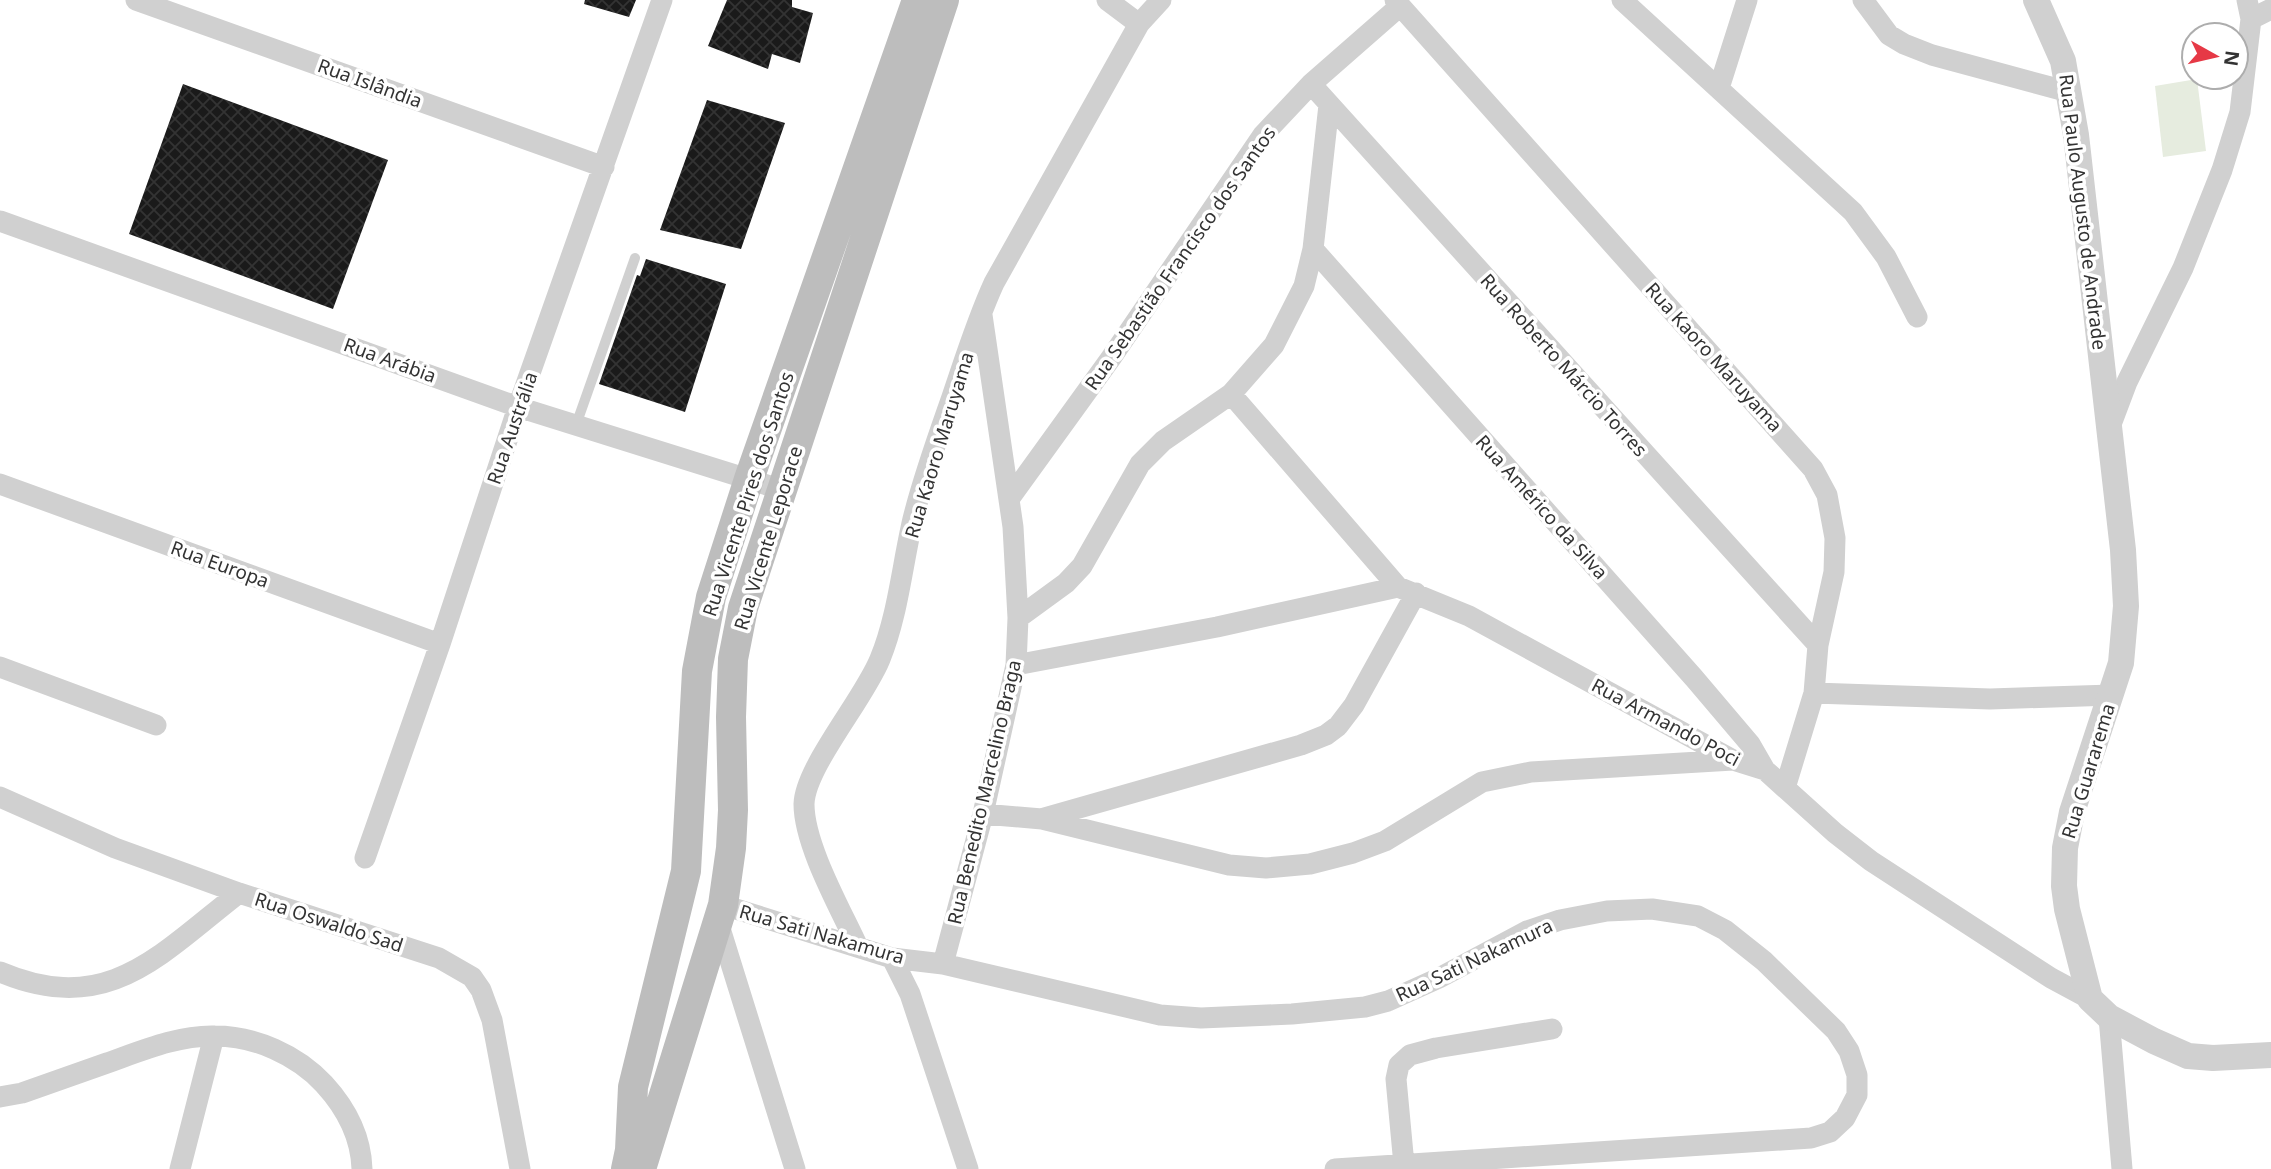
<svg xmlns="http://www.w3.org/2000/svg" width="2271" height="1169" font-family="'Noto Sans',sans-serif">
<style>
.pitch{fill:#e6ecdf}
.building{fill:url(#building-cross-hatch)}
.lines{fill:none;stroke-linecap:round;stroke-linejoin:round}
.service{stroke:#d0d0d0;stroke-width:10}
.minor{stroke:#d0d0d0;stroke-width:21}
.tertiary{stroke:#d0d0d0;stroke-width:26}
.secondary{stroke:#bdbdbd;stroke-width:30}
.labels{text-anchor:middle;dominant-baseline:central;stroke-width:7;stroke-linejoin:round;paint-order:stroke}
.street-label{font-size:19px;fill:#333;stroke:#fff}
</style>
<defs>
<pattern id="building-cross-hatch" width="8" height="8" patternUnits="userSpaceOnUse" patternTransform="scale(1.75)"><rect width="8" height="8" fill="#1a1a1a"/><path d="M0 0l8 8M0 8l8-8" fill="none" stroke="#333"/></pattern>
</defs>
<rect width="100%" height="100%" fill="#fff"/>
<path class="pitch" d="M2197,79L2206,151L2163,157L2155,86Z"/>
<path class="building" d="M585,0H636L629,17L584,4Z
M727,0H792V7L813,13L800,63L772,54L768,69L708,46Z
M183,84L388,160L333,309L129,234Z
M707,100L785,123L741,249L660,230Z
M646,259L726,284L685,412L599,384L637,275L640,276Z"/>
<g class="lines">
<path class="service" d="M576,425L635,258"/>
<path class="minor" d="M136,0L604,167
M1107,0L1139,24
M1395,0L1813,469L1827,495L1835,538L1834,572L1818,645L1814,693L1785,788
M1622,0L1853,212L1886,257L1917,317
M1863,0L1889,35L1904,44L1932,55L2069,92
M2251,19L2271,9
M1311,84L1818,645
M1719,88L1747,0
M0,221L518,407L783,490
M1313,249L1694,678L1750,744L1765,770
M982,315L1013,527L1018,618
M1231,394L1398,587
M2110,427L2127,382L2183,268L2222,170L2240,112L2251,19L2247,0
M0,484L440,644
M1009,499L1111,358L1263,135L1311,84L1400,6
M1016,665L1217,627L1398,587L1469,616L1733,760L1765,770L1835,833L1871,861L2051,978L2090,999
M0,667L156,725
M1814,693L1990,699L2112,695
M0,797L115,848L239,893L439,958L472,977L481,990L492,1020L520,1169
M983,814L1042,819L1229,865L1266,868L1310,864L1353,853L1385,841L1482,782L1531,772L1733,760
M1044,818L1301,745L1326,735L1338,726L1354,705L1416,593
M365,858L440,644L518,407L662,0
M723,905L892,958L943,964L1160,1015L1201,1018L1292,1014L1365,1007L1388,1001L1439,978L1527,931L1560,920L1607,911L1652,909L1698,916L1725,930L1764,961L1836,1031L1849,1051L1857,1075V1095L1845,1118L1830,1132L1811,1138L1335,1169
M718,922L795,1169
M858,947C840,908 804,845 804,804C805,767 864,699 880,659C898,615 902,566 913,519C923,478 938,437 952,397C965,359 977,320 994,283L1139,24L1161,0
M892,958L910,994L968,1169
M943,964L983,814L1016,665L1018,618L1066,583L1082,566L1140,464L1163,441L1231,394L1274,345L1304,286L1313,249L1329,105
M0,972C108,1018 160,954 239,893
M2109,1017L2122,1169
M0,1097L22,1093C50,1083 79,1073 107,1063C141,1051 178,1035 215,1036C255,1036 297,1055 324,1084C346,1108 361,1136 362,1169
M1404,1165L1396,1079L1399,1065L1410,1055L1436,1048L1552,1029
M180,1169L214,1036"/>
<path class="tertiary" d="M2036,0L2063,61L2076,135L2123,550L2126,606L2121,663L2072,812L2065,848L2064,886L2067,909L2090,999L2109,1017L2154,1041L2188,1056L2213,1058L2271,1055"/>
<path class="secondary" d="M626,1169L630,1150L633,1087L686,871L697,671L711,597L749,479L917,0
M641,1169L723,905L731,848L733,810L731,717L733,659L743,608L944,0"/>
</g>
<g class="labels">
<g class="street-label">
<text transform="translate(370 83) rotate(20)">Rua Islândia</text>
<text transform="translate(2083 212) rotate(83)">Rua Paulo Augusto de Andrade</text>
<text transform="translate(1180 258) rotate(-55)">Rua Sebastião Francisco dos Santos</text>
<text transform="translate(1714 357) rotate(48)">Rua Kaoro Maruyama</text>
<text transform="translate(390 360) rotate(20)">Rua Arábia</text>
<text transform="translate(1564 365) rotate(48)">Rua Roberto Márcio Torres</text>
<text transform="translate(512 428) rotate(-71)">Rua Austrália</text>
<text transform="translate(939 445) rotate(-73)">Rua Kaoro Maruyama</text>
<text transform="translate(748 494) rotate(-72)">Rua Vicente Pires dos Santos</text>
<text transform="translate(1542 507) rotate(48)">Rua Américo da Silva</text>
<text transform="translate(768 538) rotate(-73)">Rua Vicente Leporace</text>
<text transform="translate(220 564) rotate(20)">Rua Europa</text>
<text transform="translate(1666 722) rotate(28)">Rua Armando Poci</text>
<text transform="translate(2088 771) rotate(-73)">Rua Guararema</text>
<text transform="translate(984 792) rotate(-77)">Rua Benedito Marcelino Braga</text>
<text transform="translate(329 922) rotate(18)">Rua Oswaldo Sad</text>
<text transform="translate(822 934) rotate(16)">Rua Sati Nakamura</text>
<text transform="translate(1474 960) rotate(-25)">Rua Sati Nakamura</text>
</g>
</g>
<g transform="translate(2215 56) rotate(98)"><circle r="33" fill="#ffffff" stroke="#adadad" stroke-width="2"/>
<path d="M0-5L12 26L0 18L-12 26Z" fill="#e63946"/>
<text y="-10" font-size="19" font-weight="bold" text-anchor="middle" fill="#333333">N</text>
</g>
</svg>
